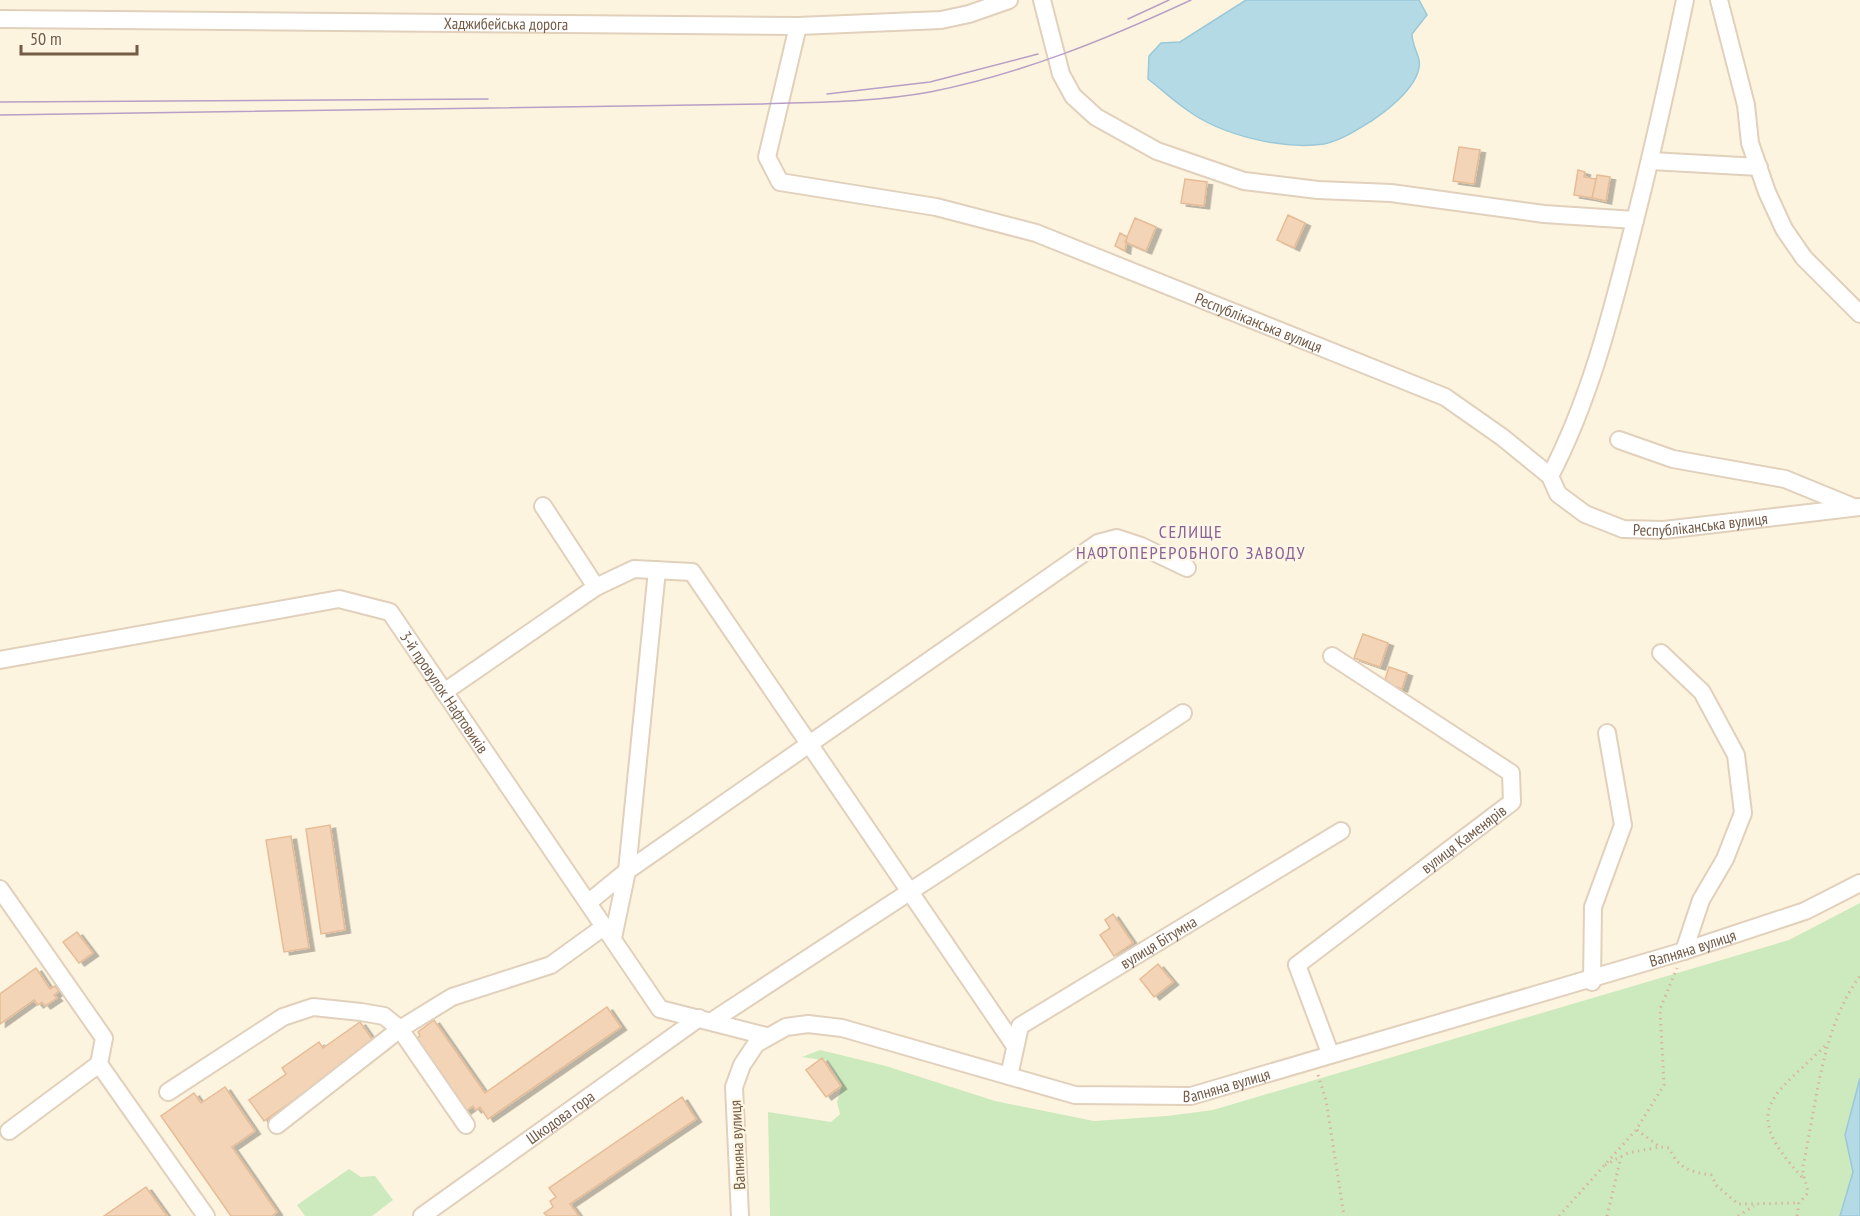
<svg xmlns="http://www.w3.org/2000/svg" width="1860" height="1216" font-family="'PT Sans Narrow',sans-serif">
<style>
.green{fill:#cceabe}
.water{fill:#b4dae6;stroke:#9ac8d8;stroke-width:1.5}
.building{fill:#f3d4b6;stroke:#e6bc96;stroke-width:1.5;filter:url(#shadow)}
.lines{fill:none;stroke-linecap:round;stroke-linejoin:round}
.minor-casing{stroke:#e1d0bb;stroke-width:20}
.path{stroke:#d7b79a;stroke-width:3;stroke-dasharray:1.5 4.5;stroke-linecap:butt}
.minor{stroke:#fff;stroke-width:16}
.tram{stroke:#b79fc5;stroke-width:1.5}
.labels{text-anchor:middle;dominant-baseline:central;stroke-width:4.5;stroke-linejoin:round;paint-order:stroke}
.street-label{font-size:16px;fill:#735b46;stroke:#fff7e6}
.neighbourhood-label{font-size:18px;letter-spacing:1.5px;fill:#8a6297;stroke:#fff7e6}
</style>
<defs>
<filter id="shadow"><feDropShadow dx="5.5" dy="3" stdDeviation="0" flood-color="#0004"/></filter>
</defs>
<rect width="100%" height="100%" fill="#fdf4df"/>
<path class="green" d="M1860,903V1216H770L768,1112L831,1122L840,1114L837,1102L842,1085L828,1061L802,1057L820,1050L886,1066L995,1101L1094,1121L1167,1116L1213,1110L1789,940Z
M349,1169L361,1177L375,1176L393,1200L372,1216H305L297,1205Z"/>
<path class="water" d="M1246,0H1419L1427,15L1412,34C1412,44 1417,51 1419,60C1423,83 1389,109 1373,120C1357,130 1342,140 1324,144C1282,150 1221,135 1187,110C1174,101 1161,89 1148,79L1149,56L1161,43L1180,42Z
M1860,1078V1216H1840L1853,1172L1845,1135Z"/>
<path class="building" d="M1459,147L1480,150L1474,184L1453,181Z
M1578,170L1585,172L1584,177L1596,179L1592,198L1574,195Z
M1597,175L1610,177L1606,201L1592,198Z
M1185,179L1207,182L1204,206L1181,203Z
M1288,215L1305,223L1294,248L1277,240Z
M1135,218L1156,227L1146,251L1125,242Z
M1120,233L1127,237L1125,251L1115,246Z
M1363,634L1388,643L1380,667L1354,658Z
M1389,667L1407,673L1402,689L1384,683Z
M330,825L345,930L321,934L306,829Z
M291,836L309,948L284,952L266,840Z
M1113,914L1133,943L1114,956L1100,935L1110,928L1105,920Z
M77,932L93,953L79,963L63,942Z
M1158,964L1173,982L1154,997L1140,979Z
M36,968L50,989L55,986L59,991L54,995L57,998L45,1006L42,1002L38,1005L34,1000L0,1024V994Z
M607,1007L621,1027L488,1119L480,1107L476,1110L473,1106L464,1112L413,1041L420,1036L418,1032L434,1020L485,1093Z
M360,1022L375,1043L264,1121L249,1100L286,1074L282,1068L319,1042L323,1048Z
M822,1058L841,1086L826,1097L806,1070Z
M225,1087L255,1131L232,1147L277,1212L272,1216H231L161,1116L194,1093L201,1103Z
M682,1097L696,1119L570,1204L579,1216H547L544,1213L553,1207L550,1201L556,1197L549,1188Z
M146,1187L167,1216H104Z"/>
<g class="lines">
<defs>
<g id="minor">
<path d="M1042,0L1061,74L1073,96L1096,117L1157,151L1244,181L1318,190L1391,193L1544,214L1635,220"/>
<path d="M1719,0L1746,105L1750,143L1767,192L1784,229L1804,258L1860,314"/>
<path id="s1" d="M0,19L798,26L941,20L969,14L1009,0"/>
<path id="s2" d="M798,26L767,157L780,182L936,207L1036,233L1445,397L1502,437L1550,476L1558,494L1585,514L1623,529L1664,530L1860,507"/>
<path d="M1651,161L1759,167"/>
<path d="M1619,440L1673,459L1785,479L1851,506"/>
<path d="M1550,476C1588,403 1609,323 1629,244C1650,163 1668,82 1685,0"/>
<path d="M543,506L596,587"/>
<path d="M1661,653L1702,692L1736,755L1743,813L1725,859L1701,900L1684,951"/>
<path id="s3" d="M0,660L339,599L390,612L660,1009L766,1036"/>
<path d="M444,692L596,587L634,569L692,572L1015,1046"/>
<path d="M0,889L104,1038L99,1064L9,1131"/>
<path d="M589,902L627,871L1098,543L1117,538L1141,546L1187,568"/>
<path d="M613,938L627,871L657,570"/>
<path d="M1592,982L1593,907L1623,825L1607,733"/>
<path d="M712,1021L1183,713"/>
<path id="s4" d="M1330,1053L1297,965L1512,802L1511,773L1332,656"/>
<path d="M99,1064L206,1216"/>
<path id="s5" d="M1009,1076L1020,1026L1341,831"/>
<path d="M168,1092L283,1017L313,1007L361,1012L384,1016L400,1029L466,1125"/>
<path d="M277,1125L400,1029L452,997L551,965L605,926"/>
<path id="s6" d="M422,1216L699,1018"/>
<path id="s7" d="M740,1216L734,1087L742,1065L756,1044L786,1027L808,1024L842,1028L1075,1095L1191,1096L1684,951L1805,911L1860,883"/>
</g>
</defs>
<use href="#minor" class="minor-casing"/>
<path class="path" d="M1318,1075L1326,1100L1344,1216
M1637,1130L1660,1147L1669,1148C1678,1168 1690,1172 1711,1175L1717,1186L1738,1204L1799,1203
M1605,1165L1628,1153L1660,1147
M1802,1177C1738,1108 1774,1097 1828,1043
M1559,1216L1636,1130L1664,1085L1660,1009L1677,968
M1607,1216L1621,1157
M1738,1216L1754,1206
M1797,1216L1799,1203L1808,1193C1807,1183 1802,1177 1803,1166C1816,1106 1822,1026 1860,976"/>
<use href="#minor" class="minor"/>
<path class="tram" d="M1128,19L1169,0
M827,94L930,82L1038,54
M0,102L488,99
M0,115L762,104C818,102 875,102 930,92C1021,74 1107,39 1191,0"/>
</g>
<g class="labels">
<g class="street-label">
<text stroke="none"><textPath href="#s1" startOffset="506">Хаджибейська дорога</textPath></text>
<text stroke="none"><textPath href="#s2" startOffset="664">Республіканська вулиця</textPath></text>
<text stroke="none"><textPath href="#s2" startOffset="1168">Республіканська вулиця</textPath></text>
<text stroke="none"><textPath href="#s3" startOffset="494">3-й провулок Нафтовиків</textPath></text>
<text stroke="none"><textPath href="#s4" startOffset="303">вулиця Каменярів</textPath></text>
<text stroke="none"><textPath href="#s5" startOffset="213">вулиця Бітумна</textPath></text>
<text stroke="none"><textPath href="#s7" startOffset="1150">Вапняна вулиця</textPath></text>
<text stroke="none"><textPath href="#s7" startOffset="664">Вапняна вулиця</textPath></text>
<text stroke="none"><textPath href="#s6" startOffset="170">Шкодова гора</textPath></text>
<text transform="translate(737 1145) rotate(-93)">Вапняна вулиця</text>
</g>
<g class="neighbourhood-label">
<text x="1191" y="531">СЕЛИЩЕ<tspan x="1191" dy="21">НАФТОПЕРЕРОБНОГО ЗАВОДУ</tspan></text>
</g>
</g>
<path d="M21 45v9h116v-9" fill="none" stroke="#735b46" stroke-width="3"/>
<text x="30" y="45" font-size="18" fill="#735b46" stroke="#fff7e6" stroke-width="4.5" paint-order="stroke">50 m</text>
</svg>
